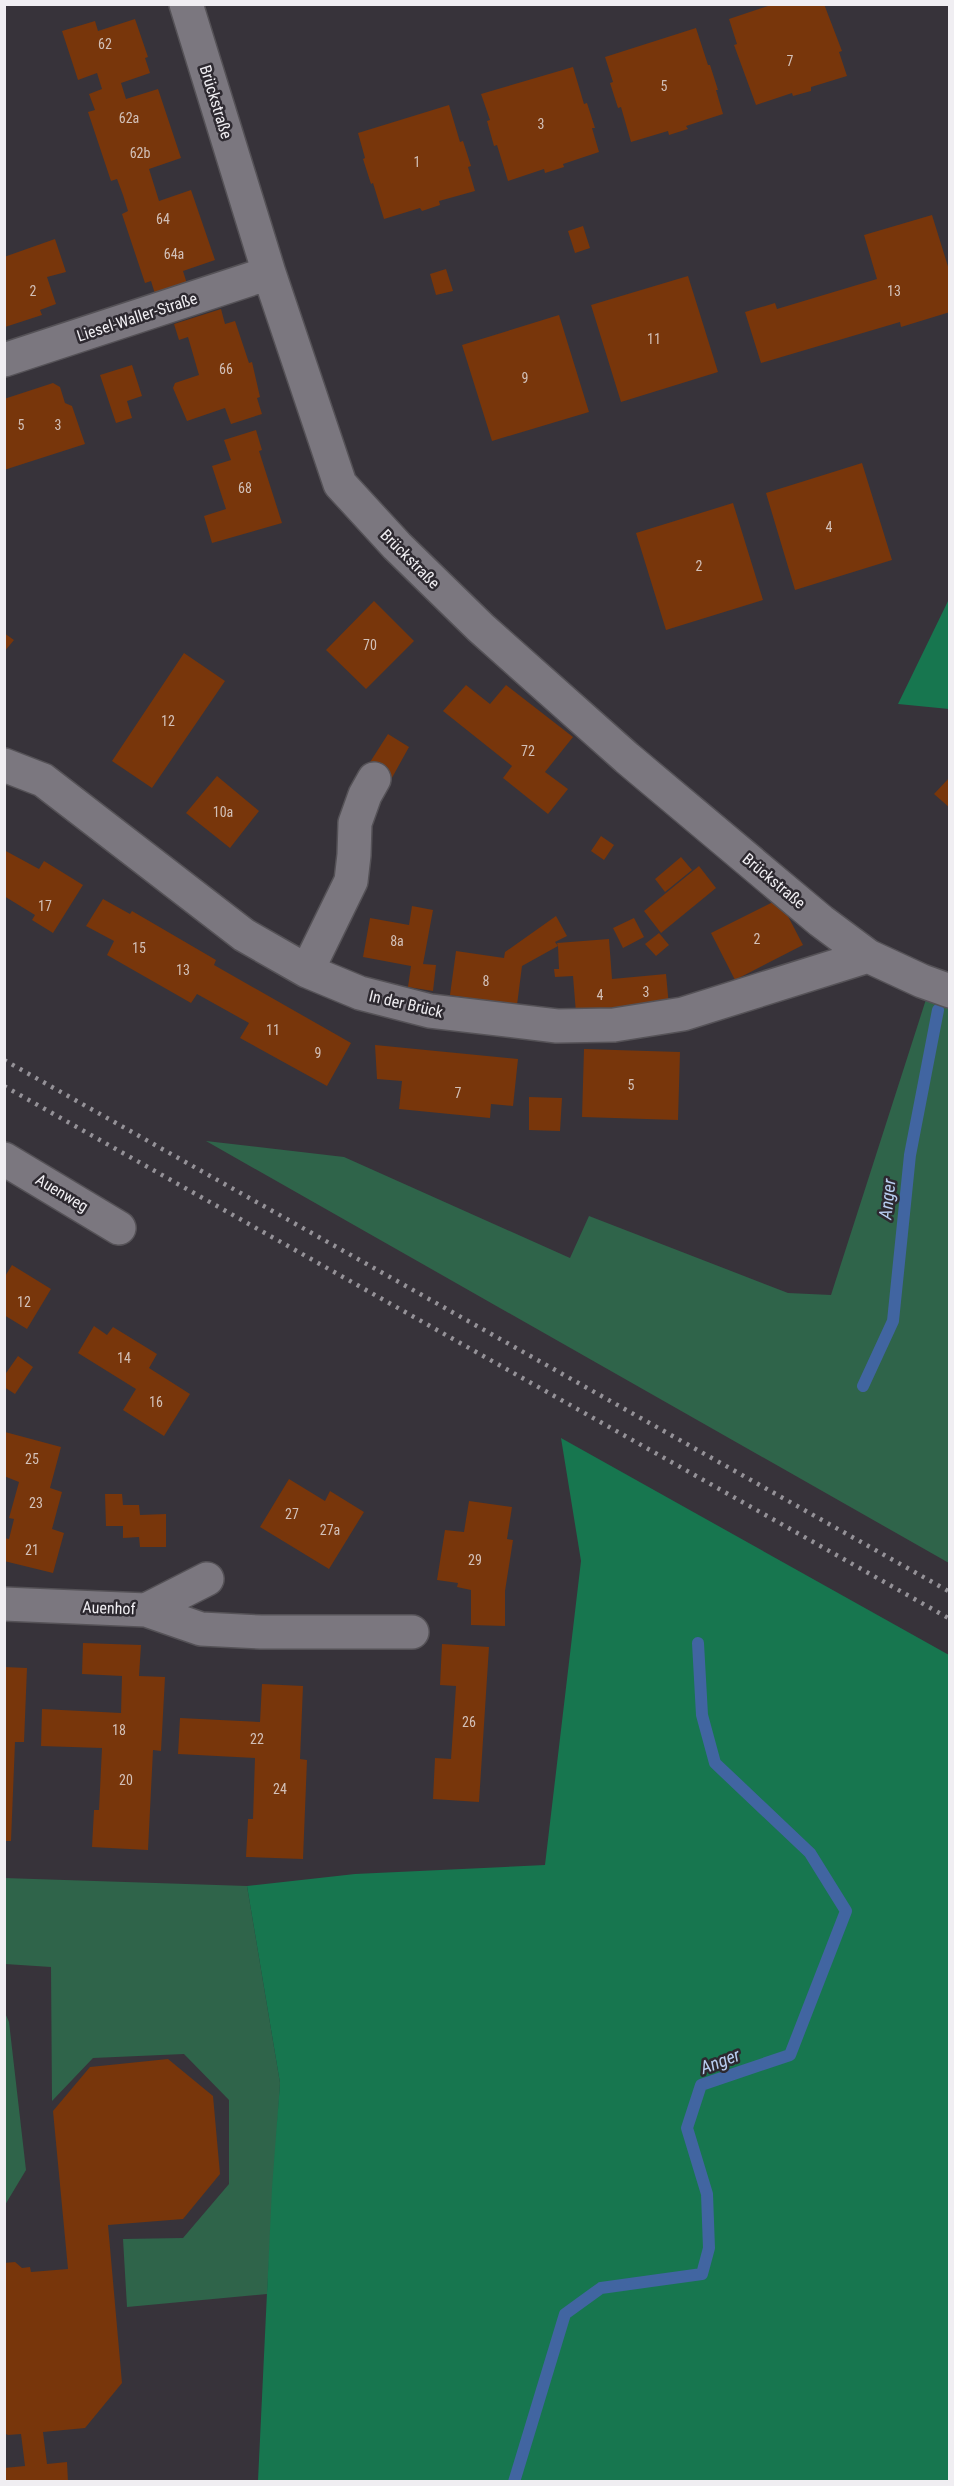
<svg xmlns="http://www.w3.org/2000/svg" width="954" height="2486" font-family="'Roboto Condensed',sans-serif">
<style>
.green{fill:#2f644a}
.forest{fill:#17764f}
.lines{fill:none;stroke-linecap:round;stroke-linejoin:round}
.stream{stroke:#4165a1;stroke-width:12}
.building{fill:#78360b}
.minor-casing{stroke:#555257;stroke-width:36}
.minor{stroke:#7b777f;stroke-width:33}
.rail{stroke:#959298;stroke-width:4.5;stroke-dasharray:3 6;stroke-linecap:butt}
.labels{text-anchor:middle;dominant-baseline:central;stroke-width:5;stroke-linejoin:round;paint-order:stroke}
.number-label{font-size:14px;fill:#d2c0b8}
.street-label{font-size:16px;fill:#f0eef2;stroke:#2d2930}
.water-label{font-size:18px;font-style:italic;fill:#b8cdf0;stroke:#2d2930}
</style>
<rect width="100%" height="100%" fill="#37333a"/>
<path class="green" d="M929,990L949,997V1563L206,1141L344,1157L570,1258L589,1216L788,1293L831,1295Z
M4,1878L247,1886L280,2083L267,2294L127,2307L123,2239L183,2238L229,2184V2100L184,2054L93,2058L52,2101L51,1967L5,1964Z
M5,2013L9,2022L26,2170L5,2205Z"/>
<path class="forest" d="M949,599V709L898,704Z
M561,1438L949,1655V2481H258L272,2188L280,2083L247,1886L355,1874L545,1865L581,1561Z"/>
<g class="lines">
<path class="stream" d="M863,1386L893,1321L910,1155L938,1010
M514,2482L565,2314L601,2288L702,2274L709,2248L707,2194L687,2128L701,2085L790,2055L846,1911L810,1853L715,1763L702,1715L698,1643"/>
</g>
<path class="building" d="M774,4H824L842,51L839,52L847,76L811,87V91L793,96L792,93L756,105L734,45L737,44L729,19Z
M135,19L148,57L145,58L150,73L121,83L126,99L158,89L181,158L149,169L159,201L191,190L215,260L183,271L188,287L156,297L151,281L145,283L122,214L128,211L123,195L117,179L111,181L88,112L95,110L89,94L102,89L97,73L78,80L62,31L95,21L98,31Z
M696,28L708,65H710L718,90H716L723,114L686,126L688,129L669,135L668,131L631,142L621,107L618,108L610,83L613,82L605,57Z
M573,67L584,104L587,103L595,128H592L599,152L563,164L564,167L545,173L544,169L508,181L497,145L494,146L487,121L490,120L481,94Z
M449,105L460,142L463,141L471,166L468,167L475,191L439,201L440,205L422,211L420,208L384,219L373,183L371,184L363,159L365,158L358,133Z
M932,215L950,273V312L901,327L900,322L761,363L745,312L775,303L777,309L877,279L864,235Z
M583,226L590,248L575,253L568,231Z
M55,239L66,272L47,277L56,304L40,310L42,315L5,327L4,257Z
M446,269L453,291L436,295L430,274Z
M688,276L718,372L621,402L591,305Z
M221,309L225,324L235,321L249,363L252,362L260,397L257,398L262,414L231,424L225,408L187,421L173,388L175,383L199,375L188,337L179,340L174,324Z
M559,315L589,412L492,441L462,345Z
M132,365L142,396L127,401L132,418L116,423L100,375Z
M53,383L60,387L65,403L72,406L85,444L4,470V399Z
M256,430L262,450L259,451L282,523L212,543L204,516L226,509L212,466L231,460L224,440Z
M862,463L892,560L795,590L766,493Z
M733,503L763,600L666,630L636,533Z
M374,601L414,641L366,689L326,650Z
M4,633L14,640L4,652Z
M184,653L225,681L152,788L112,761Z
M466,685L490,704L506,685L573,737L545,772L568,789L548,814L503,778L512,766L443,711Z
M388,734L409,747L388,785L365,770Z
M217,776L259,811L230,848L186,813Z
M950,777V808L934,794Z
M601,836L614,845L604,860L591,851Z
M4,850L39,869L44,861L83,885L53,933L32,920L35,915L4,896Z
M681,857L692,870L665,892L655,879Z
M699,866L716,888L661,933L644,911Z
M103,899L130,914L132,911L216,960L214,965L351,1043L327,1086L240,1038L249,1023L197,994L191,1003L107,955L114,941L86,926Z
M779,899L803,945L735,980L711,933Z
M412,906L433,910L423,964L436,965L433,991L408,987L411,966L363,957L370,918L409,925Z
M556,916L567,936L555,942L558,946L557,943L609,939L612,979L666,974L669,1006L626,1007L576,1013L573,976L555,977L554,969H559L558,946L522,966L517,1005L450,995L456,951L504,958L505,952Z
M634,918L644,937L623,948L613,928Z
M659,933L669,945L656,956L645,944Z
M375,1045L518,1059L513,1106L491,1104L490,1118L399,1109L402,1081L377,1079Z
M584,1049L680,1052L678,1120L582,1117Z
M529,1097L562,1098L560,1131L529,1130Z
M12,1265L51,1289L27,1329L4,1315V1278Z
M94,1326L107,1335L113,1327L157,1354L149,1368L190,1394L164,1436L123,1410L136,1389L78,1353Z
M18,1356L33,1367L15,1394L4,1387V1376Z
M5,1432L61,1447L50,1488L62,1492L52,1529L64,1533L53,1573L4,1561V1538L9,1539L14,1519L9,1518L19,1482L4,1476Z
M289,1479L325,1501L330,1491L364,1512L329,1569L260,1527Z
M105,1494H122L123,1505H139L140,1515L166,1514V1547H140L139,1537L123,1538V1526H106Z
M469,1501L512,1507L507,1539L513,1540L505,1591V1626L471,1625V1590L457,1587L458,1583L437,1580L445,1530L464,1532Z
M83,1643L141,1645L139,1676L165,1677L161,1751L153,1750L148,1850L92,1847L94,1810H99L102,1748L41,1746L42,1709L121,1713L122,1676L82,1674Z
M442,1644L489,1647L479,1802L433,1799L435,1758L451,1759L456,1686L440,1685Z
M4,1667L27,1668L24,1742H15L11,1841H4Z
M262,1684L303,1686L300,1759L307,1760L303,1859L246,1857L248,1819H253L255,1758L178,1754L180,1718L260,1722Z
M168,2059L213,2096L220,2174L183,2219L108,2225L122,2383L85,2428L43,2432L47,2464L67,2462L68,2482H4V2468L25,2466L21,2434L8,2435L4,2433V2263L15,2262L22,2268L30,2267L31,2272L68,2269L53,2111L90,2067Z"/>
<g class="lines">
<defs>
<path id="minor" d="M186,4L269,273L340,484L397,546L481,628L627,758L821,921L868,956L922,981L950,991
M4,360L269,273
M4,765L43,780L244,935L307,971L360,993L430,1011L557,1026L614,1025L683,1014L868,956
M307,971L351,881L354,855L355,823L365,795L374,779
M4,1159L119,1228
M4,1604L146,1610L207,1579
M146,1610L201,1629L261,1632H412"/>
</defs>
<use href="#minor" class="minor-casing"/>
<use href="#minor" class="minor"/>
<path class="rail" d="M4,1060L950,1592
M4,1086L950,1619"/>
</g>
<g class="labels">
<g class="number-label">
<text x="105" y="44">62</text>
<text x="790" y="61">7</text>
<text x="664" y="86">5</text>
<text x="129" y="118">62a</text>
<text x="541" y="124">3</text>
<text x="140" y="153">62b</text>
<text x="417" y="162">1</text>
<text x="163" y="219">64</text>
<text x="174" y="254">64a</text>
<text x="33" y="291">2</text>
<text x="894" y="291">13</text>
<text x="654" y="339">11</text>
<text x="226" y="369">66</text>
<text x="525" y="378">9</text>
<text x="21" y="425">5</text>
<text x="58" y="425">3</text>
<text x="245" y="488">68</text>
<text x="829" y="527">4</text>
<text x="699" y="566">2</text>
<text x="370" y="645">70</text>
<text x="168" y="721">12</text>
<text x="528" y="751">72</text>
<text x="223" y="812">10a</text>
<text x="45" y="906">17</text>
<text x="757" y="939">2</text>
<text x="397" y="941">8a</text>
<text x="139" y="948">15</text>
<text x="183" y="970">13</text>
<text x="486" y="981">8</text>
<text x="646" y="992">3</text>
<text x="600" y="995">4</text>
<text x="273" y="1030">11</text>
<text x="318" y="1053">9</text>
<text x="631" y="1085">5</text>
<text x="458" y="1093">7</text>
<text x="24" y="1302">12</text>
<text x="124" y="1358">14</text>
<text x="156" y="1402">16</text>
<text x="32" y="1459">25</text>
<text x="36" y="1503">23</text>
<text x="292" y="1514">27</text>
<text x="330" y="1530">27a</text>
<text x="32" y="1550">21</text>
<text x="475" y="1560">29</text>
<text x="469" y="1722">26</text>
<text x="119" y="1730">18</text>
<text x="257" y="1739">22</text>
<text x="126" y="1780">20</text>
<text x="280" y="1789">24</text>
</g>
<g class="street-label">
<text transform="translate(216 102) rotate(73)">Brückstraße</text>
<text transform="translate(137 317) rotate(-18)">Liesel-Waller-Straße</text>
<text transform="translate(410 559) rotate(45)">Brückstraße</text>
<text transform="translate(774 881) rotate(40)">Brückstraße</text>
<text transform="translate(406 1004) rotate(13)">In der Brück</text>
<text transform="translate(62 1193) rotate(31)">Auenweg</text>
<text transform="translate(109 1608) rotate(2)">Auenhof</text>
</g>
<g class="water-label">
<text transform="translate(887 1199) rotate(-84)">Anger</text>
<text transform="translate(720 2061) rotate(-21)">Anger</text>
</g>
</g>
<rect width="954" height="2486" fill="none" stroke="#f0eef2" stroke-width="12"/>
</svg>
